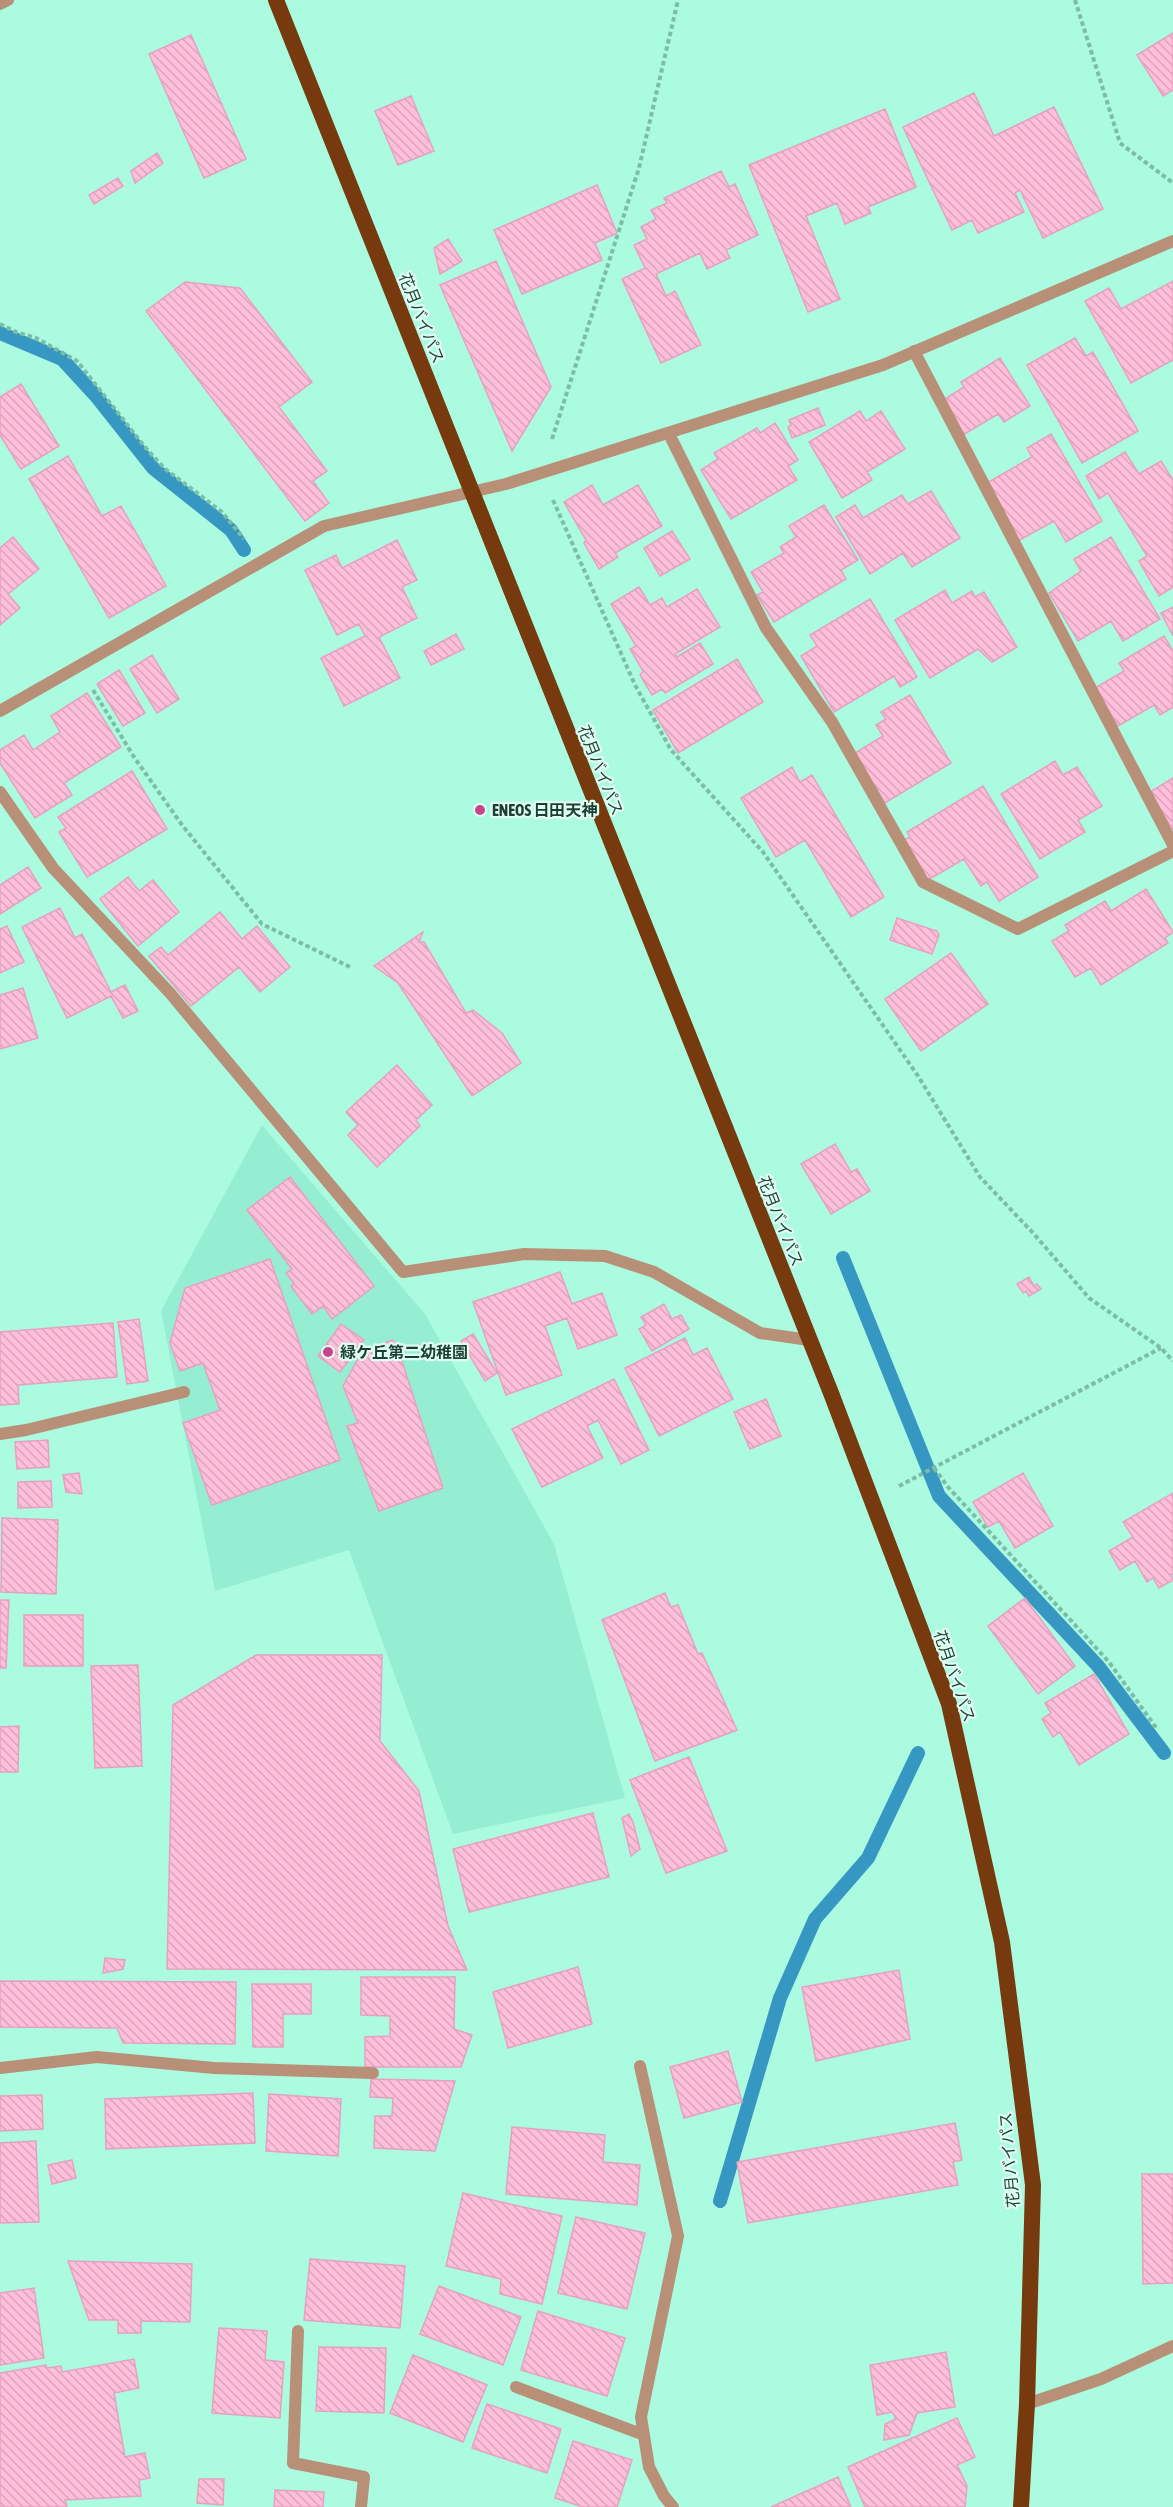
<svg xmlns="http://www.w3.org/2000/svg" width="1173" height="2507" font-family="'Asap Condensed','Noto Sans JP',sans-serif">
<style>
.built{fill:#96eed2}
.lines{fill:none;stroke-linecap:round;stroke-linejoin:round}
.stream{stroke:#3697c2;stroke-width:14}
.building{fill:url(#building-back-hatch);stroke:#e5a2c0;stroke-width:1.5}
.path{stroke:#7cbda7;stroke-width:4;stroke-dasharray:4.5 3;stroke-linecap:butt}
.minor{stroke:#b88f77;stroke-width:12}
.trunk{stroke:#763a0e;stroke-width:16}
.poi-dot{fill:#c9458b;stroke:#dffdf2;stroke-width:2}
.labels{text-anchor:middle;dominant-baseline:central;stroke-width:4.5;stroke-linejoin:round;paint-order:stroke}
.street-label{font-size:16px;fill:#1d3e34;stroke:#dffdf2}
.poi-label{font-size:16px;font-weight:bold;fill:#1d3e34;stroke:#dffdf2;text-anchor:start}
</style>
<defs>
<pattern id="building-back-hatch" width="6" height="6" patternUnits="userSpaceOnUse" patternTransform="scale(1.5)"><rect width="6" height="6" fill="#ffbeda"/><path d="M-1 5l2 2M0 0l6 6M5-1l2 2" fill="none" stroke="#daa4bc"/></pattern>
</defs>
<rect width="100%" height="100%" fill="#abfbe0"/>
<path class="built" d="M262,1125L425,1314L554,1544L625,1798L453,1834L349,1550L215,1591L161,1311Z"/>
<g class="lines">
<path class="stream" d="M0,333L62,359L96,396L153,468L231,530L244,550
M843,1258L939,1496L1098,1666L1164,1753
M720,2201L780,1998L815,1919L868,1858L918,1753"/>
</g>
<path class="building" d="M1173,33V90L1163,96L1137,55Z
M191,35L246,159L204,178L149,54Z
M974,93L994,136L1054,107L1103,209L1043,238L1020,190L1015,193L1024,212L978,233L972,220L952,230L903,127Z
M411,96L434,151L398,165L375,111Z
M885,109L916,187L868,207L871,213L845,224L837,203L806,216L840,299L808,312L749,165Z
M157,153L163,163L135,183L131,171Z
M721,171L729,187L735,184L758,235L726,250L730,258L707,269L700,253L656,274L666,296L675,291L701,345L661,363L622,279L645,268L634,245L647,239L641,227L656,219L651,210L667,203L664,198Z
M118,178L123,186L94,204L89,195Z
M597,185L617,233L595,243L602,260L522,294L494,230Z
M448,239L462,261L440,274L434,248Z
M496,261L551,387L512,451L440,285Z
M1173,281V360L1131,383L1085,301L1109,288L1121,309Z
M185,282L240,288L312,382L279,407L327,471L313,481L329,503L305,521L146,311Z
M1075,338L1086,356L1093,352L1138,431L1082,463L1027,365Z
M1000,358L1030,406L1004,422L998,414L963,435L942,401L964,387L961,382Z
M21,384L59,446L21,469L0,435V397Z
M818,408L825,425L792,438L788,427L791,425L789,420Z
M860,411L866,421L881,411L905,449L867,472L872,480L842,498L809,442Z
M775,423L798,460L788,466L797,480L731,519L701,470L718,459L714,453L757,428L760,433Z
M1051,434L1102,521L1066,542L1054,521L1018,541L985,484L1032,457L1027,448Z
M1125,452L1139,474L1161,461L1173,480V587L1159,596L1139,561L1147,556L1108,493L1099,499L1086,476Z
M68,456L102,516L121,506L166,586L109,618L29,479Z
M592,485L603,505L638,485L662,526L615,553L618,557L599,569L584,543L586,540L564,502Z
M931,491L960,538L912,567L903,553L870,574L836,517L855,505L863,518L902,495L908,504Z
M824,505L858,560L841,570L846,579L774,622L757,595L763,592L751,572L784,553L780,547L796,537L789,526Z
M672,531L690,559L660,576L644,548Z
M13,537L39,569L8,594L20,608L0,625V548Z
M1111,537L1160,619L1123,641L1111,621L1078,641L1049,593L1081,571L1074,559Z
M397,540L417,580L402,587L417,618L379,637L400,678L344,706L321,658L365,636L359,624L337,635L305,570L336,555L342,568Z
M639,587L650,605L662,598L667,607L697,589L720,627L675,654L677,657L700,643L713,664L665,693L662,689L652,695L640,675L643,671L630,649L636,646L611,604Z
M945,590L952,603L972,591L975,597L984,592L1017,647L992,662L978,649L930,678L895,620Z
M870,599L917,677L900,687L894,676L834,712L801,656L817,646L810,635Z
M1173,607V636L1161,613Z
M456,634L464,649L431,665L424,651Z
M1164,636L1173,651V707L1160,715L1154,705L1118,726L1095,688L1124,671L1119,663Z
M152,655L179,699L157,713L130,669Z
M737,659L763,702L678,753L653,710Z
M119,670L145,713L123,726L97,684Z
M87,693L121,747L64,783L72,795L35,818L0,763V750L24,735L33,750L60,732L51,716Z
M910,695L951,763L885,803L855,753L883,736L876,725L886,719L881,712Z
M1055,761L1063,775L1077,767L1102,806L1078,820L1085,832L1040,859L1001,794Z
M792,767L800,782L812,775L884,897L851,917L805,840L776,857L741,798Z
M132,771L167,829L87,877L59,832L66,828L58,817Z
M1173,778V830L1150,792Z
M983,786L1038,877L999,901L987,882L981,886L964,859L928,880L904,840L910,837L907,832Z
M28,867L41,888L0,914V885Z
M128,877L139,891L153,880L179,912L138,946L100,899Z
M1146,889L1173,932L1165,938L1168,943L1101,985L1091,968L1075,977L1052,941L1069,931L1065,925L1105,901L1111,911Z
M60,908L75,938L82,934L111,992L125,985L138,1011L123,1018L111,996L67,1018L22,927Z
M220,912L242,939L257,926L290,967L260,992L239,967L191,1006L149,956L161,947L168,955Z
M897,918L937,931L939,935L932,954L890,940Z
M7,926L24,962L0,973V929Z
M423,932L419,942H424L466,1013L473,1010L502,1033L521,1063L472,1096L398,983L374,966Z
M951,953L988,1004L921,1051L885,999Z
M23,988L38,1038L0,1049V995Z
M397,1065L432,1105L416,1120L420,1126L377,1167L348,1135L358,1125L346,1112Z
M835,1144L851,1172L857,1169L870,1191L831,1214L801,1164Z
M290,1177L374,1286L332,1319L323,1306L312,1314L291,1286L294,1283L286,1273L292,1269L247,1210Z
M270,1259L340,1460L212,1505L183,1423L220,1410L203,1363L180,1371L170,1343L185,1288Z
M560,1272L572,1304L602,1293L617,1335L578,1349L567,1318L545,1326L562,1375L506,1395L473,1302Z
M1029,1277L1034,1286L1037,1284L1041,1289L1029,1296L1026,1291L1023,1293L1017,1284Z
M664,1304L672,1319L681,1315L689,1329L652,1351L639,1329L646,1325L641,1317Z
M139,1319L148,1381L127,1384L118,1322Z
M113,1323L117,1377L18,1385L19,1404L0,1405V1332Z
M341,1324L364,1340L340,1372L318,1356Z
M473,1334L497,1373L485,1381L461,1341Z
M685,1338L693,1355L707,1348L733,1399L659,1436L625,1368Z
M393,1340L398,1349L443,1488L379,1511L347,1426L358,1423L343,1386L363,1350Z
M614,1379L649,1450L621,1464L598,1420L587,1426L603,1458L542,1487L512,1429Z
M766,1399L781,1436L750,1449L734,1412Z
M48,1440L49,1467L17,1469L15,1442Z
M79,1473L82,1494L66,1492L63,1475Z
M1023,1473L1053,1526L1015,1548L999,1521L988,1527L973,1502Z
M51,1481L52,1507L18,1508V1482Z
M1173,1493V1574L1171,1575L1173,1580L1159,1588L1153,1578L1147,1582L1135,1561L1120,1570L1109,1551L1133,1537L1123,1522Z
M2,1518L58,1520L56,1594L1,1592Z
M665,1593L671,1607L678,1605L698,1654L702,1653L737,1730L655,1761L602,1620Z
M1025,1598L1075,1666L1038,1694L988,1626Z
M0,1600H9L6,1668H0Z
M24,1615H83V1666H24Z
M256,1655H382L380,1741L419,1791L448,1926L467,1970L167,1969L173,1705Z
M138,1665L142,1766L95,1768L91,1666Z
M1094,1674L1129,1734L1079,1765L1060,1732L1053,1737L1042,1719L1051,1713L1045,1703Z
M19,1726L18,1772H0V1727Z
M689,1757L727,1851L666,1873L630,1780Z
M593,1813L609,1877L469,1912L453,1849Z
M629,1814L633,1822L640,1849L631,1856L622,1818Z
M105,1958L125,1960L123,1969L103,1973Z
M578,1967L592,2024L508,2048L493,1992Z
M899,1970L910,2039L816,2061L802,1987Z
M361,1977H455L454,2029L472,2035L461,2067H365V2037L390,2036V2016L361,2015Z
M0,1981L236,1982L235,2044L123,2043L117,2028L0,2027Z
M252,1984H311V2014H283V2047H253Z
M728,2051L742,2102L684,2118L670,2067Z
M371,2079L455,2081L435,2151L374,2148L375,2116H392L393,2098L370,2097Z
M253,2093L255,2143L106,2149L105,2099Z
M269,2094L341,2099L338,2156L266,2151Z
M42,2095L43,2129L0,2131V2096Z
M955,2123L962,2160L953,2162L958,2185L748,2223L737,2162Z
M512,2127L605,2135L603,2162L640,2165L637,2205L506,2194Z
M36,2141L39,2222L0,2223V2143Z
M72,2160L76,2178L52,2184L48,2165Z
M1142,2174H1173V2283L1143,2284Z
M463,2193L562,2216L542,2304L500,2294L501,2279L446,2266Z
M576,2217L645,2233L627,2309L558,2293Z
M310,2259L405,2266L400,2328L304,2320Z
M68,2261L192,2264L190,2322L141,2321V2333H118V2320H89Z
M439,2286L521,2317L503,2365L420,2334Z
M34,2288L44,2358L0,2365V2293Z
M538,2311L625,2338L607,2396L521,2370Z
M219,2328L267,2331L265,2360L284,2362L280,2418L212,2413Z
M319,2347L386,2348L384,2413L316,2411Z
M946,2352L955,2407L917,2413L909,2435L884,2440L885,2424L896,2419L892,2412L877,2415L870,2365Z
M413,2355L487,2385L463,2442L390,2413Z
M134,2359L139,2388L114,2393L125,2457L145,2453L150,2478L139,2480L141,2496L65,2500L67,2507H0V2373L46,2365L47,2368L61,2366L62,2372Z
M487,2404L561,2429L547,2473L472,2448Z
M957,2418L975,2457L957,2465L967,2486L965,2507H865L848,2467Z
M573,2441L632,2460L617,2507H583L555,2498Z
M838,2477L851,2507H771Z
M199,2479H224L223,2505L197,2503Z
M275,2490L324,2492L323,2507H274Z"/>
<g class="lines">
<path class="path" d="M1075,0L1120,143L1173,183
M0,324L16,332L36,338L77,361L144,446L164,468L222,512L244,539
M552,439L639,168L678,0
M553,500L635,685L671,750L763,852L918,1076L980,1177L1034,1234L1089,1298L1161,1348L1173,1361
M93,690L134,757L182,825L262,924L350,967
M934,1468L948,1487L1109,1662L1157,1729
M899,1486L1161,1348"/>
<path class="minor" d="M0,4L8,0
M914,351L1173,845
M669,434L766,628L832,722L923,882L1018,929L1173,851
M0,711L324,526L506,484L883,365L1173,241
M0,792L53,868L170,993L403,1272L524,1254L605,1256L654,1272L760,1333L809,1340
M0,1434L26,1430L184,1392
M640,2066L678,2236L641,2417L649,2467L664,2496L673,2507
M0,2068L97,2057L214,2068L373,2073
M298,2331L293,2463L364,2477L361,2507
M516,2387L644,2435
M1027,2404L1101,2379L1173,2346"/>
<path class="trunk" d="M276,0L831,1393L949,1704L1002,1942L1033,2185L1027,2404L1021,2507"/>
</g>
<g class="poi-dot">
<circle cx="480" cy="810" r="6"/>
<circle cx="328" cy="1352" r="6"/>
</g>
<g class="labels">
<g class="street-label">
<text transform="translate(422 318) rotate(68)">花月バイパス</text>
<text transform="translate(601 770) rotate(68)">花月バイパス</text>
<text transform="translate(781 1221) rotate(68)">花月バイパス</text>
<text transform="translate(955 1676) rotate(71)">花月バイパス</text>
<text transform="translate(1009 2160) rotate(-95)">花月バイパス</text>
</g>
<g class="poi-label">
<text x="492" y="810">ENEOS 日田天神</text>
<text x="340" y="1352">緑ケ丘第二幼稚園</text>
</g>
</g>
</svg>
